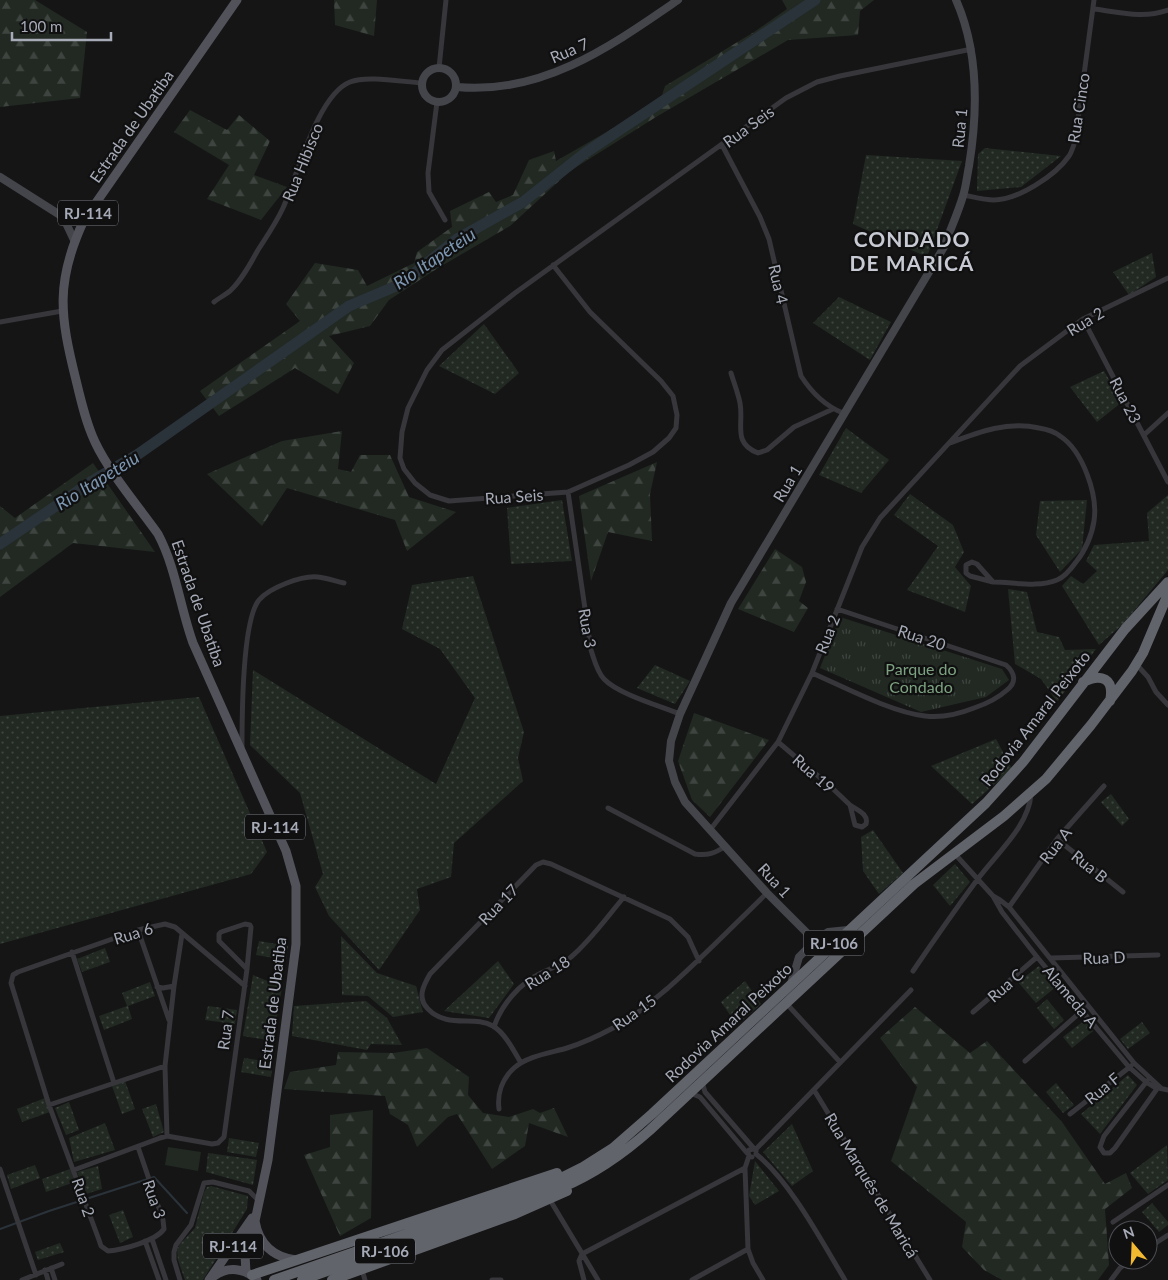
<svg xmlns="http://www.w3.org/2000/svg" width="1168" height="1280" font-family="Lato,sans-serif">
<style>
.grass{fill:url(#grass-dots)}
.forest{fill:url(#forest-firs)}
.park{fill:url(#park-tufts)}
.pitch{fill:#212922}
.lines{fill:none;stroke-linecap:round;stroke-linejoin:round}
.stream{stroke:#2b333a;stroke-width:2}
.river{stroke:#2b333a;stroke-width:11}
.street{stroke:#36363b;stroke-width:5}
.secondary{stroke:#44454b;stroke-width:8}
.primary{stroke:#52535a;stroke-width:9}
.highway{stroke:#62646c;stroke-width:10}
.labels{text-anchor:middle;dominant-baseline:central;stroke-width:4.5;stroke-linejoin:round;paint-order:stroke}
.shield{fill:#101011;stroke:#797c85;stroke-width:1}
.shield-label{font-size:15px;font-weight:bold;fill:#a6abb7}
.street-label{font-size:16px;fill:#a6abb7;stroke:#101011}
.park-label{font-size:16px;fill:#7da281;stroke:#101011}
.water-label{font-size:18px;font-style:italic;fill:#7d97b2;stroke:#101011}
.district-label{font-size:21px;font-weight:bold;letter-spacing:1px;fill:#c7cad3;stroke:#101011}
</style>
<defs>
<pattern id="grass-dots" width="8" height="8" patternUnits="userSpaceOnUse" patternTransform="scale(1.25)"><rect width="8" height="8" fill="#212922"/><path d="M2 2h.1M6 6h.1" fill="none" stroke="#3e4540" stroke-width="1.8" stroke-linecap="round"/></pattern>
<pattern id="forest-firs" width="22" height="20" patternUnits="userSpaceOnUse" patternTransform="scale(1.25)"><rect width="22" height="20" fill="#212922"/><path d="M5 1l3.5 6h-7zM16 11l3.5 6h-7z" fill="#3e4540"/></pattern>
<pattern id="park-tufts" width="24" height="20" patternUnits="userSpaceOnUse" patternTransform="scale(1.25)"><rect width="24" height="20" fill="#212922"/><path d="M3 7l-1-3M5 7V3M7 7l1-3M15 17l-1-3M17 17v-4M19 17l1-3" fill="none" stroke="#3e4540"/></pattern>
</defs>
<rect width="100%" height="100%" fill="#151516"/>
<path class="grass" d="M985,148L1061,156L1021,187L977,191L978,154Z
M866,155L962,161L927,257L853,224Z
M1152,253L1156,277L1129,295L1113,272Z
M839,297L891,322L870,360L813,323Z
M484,324L519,373L495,394L439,366Z
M1104,371L1122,402L1097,422L1070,387Z
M846,428L889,460L861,493L819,475Z
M910,494L953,525L964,552L955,567L971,586L965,612L907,590L938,546L894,515Z
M1168,495V570L1123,624L1099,645L1062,586L1071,576L1083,584L1097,571L1086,561L1094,545L1149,541L1147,513Z
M562,500L572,561L511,564L507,508Z
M1087,500L1082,549L1060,572L1036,535L1040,501Z
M473,576L524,732L518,758L523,781L454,843L451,877L417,889L420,910L379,970L329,916L315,887L323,874L300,793L250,745L253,670L436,784L475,698L440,649L402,629L412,585Z
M1008,589L1027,592L1037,632L1059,637L1065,650L1096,649L1057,702L1041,679L1015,664Z
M655,665L690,681L675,704L637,688Z
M199,697L267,852L251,874L0,944V716Z
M996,739L1012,769L972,804L931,766Z
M1111,794L1129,819L1122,826L1101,802Z
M873,830L903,873L879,894L863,871L861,837Z
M955,864L970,882L950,906L933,885Z
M341,936L377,973L416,986L423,1012L393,1017L368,996L342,995Z
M259,941L288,946L286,960L256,955Z
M105,948L110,962L82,972L77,959Z
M498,961L514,984L489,1018L444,1011Z
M1039,966L1056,987L1036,1003L1018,982Z
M253,975L282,987L273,1041L243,1036Z
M745,981L761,1004L737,1025L721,1002Z
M150,982L155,996L128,1006L132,1019L104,1030L99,1016L127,1006L122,993Z
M1047,999L1064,1020L1054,1029L1037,1008Z
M366,1001L387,1018L402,1045L371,1044L367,1050L292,1036L294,1006Z
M208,1006L237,1010L235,1024L205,1020Z
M1085,1020L1093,1031L1072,1048L1063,1037Z
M1142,1022L1150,1033L1128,1049L1120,1039Z
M244,1058L273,1062L271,1077L241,1072Z
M1128,1075L1137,1085L1100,1134L1081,1114Z
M125,1081L135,1109L122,1114L112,1086Z
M1056,1083L1074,1105L1063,1113L1046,1092Z
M45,1098L50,1112L22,1122L17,1109Z
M69,1102L79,1130L66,1135L55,1108Z
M156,1104L164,1132L153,1137L142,1109Z
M105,1123L115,1150L74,1162L69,1138Z
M792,1124L813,1171L792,1186L763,1152Z
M229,1138L259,1143L256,1157L227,1152Z
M1167,1145L1168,1180L1148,1194L1130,1173Z
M208,1153L257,1160L253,1185L206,1172Z
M755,1161L779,1191L755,1205L749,1196Z
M35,1165L40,1178L11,1189L7,1175Z
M98,1166L102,1189L86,1194L77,1172Z
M70,1169L75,1182L46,1192L42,1179Z
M211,1186L248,1196L247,1209L203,1280H185L178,1260L177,1250L180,1244L195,1228L204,1192L207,1187Z
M1152,1203L1168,1222V1225L1159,1232L1142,1212Z
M123,1210L133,1237L120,1243L109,1215Z
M60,1243L64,1252L38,1260L35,1252Z"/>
<path class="forest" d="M0,0H35L87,32L80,98L0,107Z
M334,0H377L374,36L335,25Z
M782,0H874L860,11L858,35L788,40L656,117L570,171L510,226L438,268L389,300L370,326L329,336L354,363L338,394L295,368L219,416L200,391L300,321L286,304L315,263L358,270L367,286L414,263L417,252L452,227L450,211L489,192L496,202L513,195L529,160L554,151L556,161L617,126L662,95L665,86L754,32L787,9Z
M190,110L227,130L239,115L270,141L254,175L287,187L261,220L207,199L229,165L174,132Z
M342,431L338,469L351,472L360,455H390L409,497L456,512L407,551L395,520L287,488L262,526L207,474L282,441Z
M657,462L650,494L652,541L608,532L591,581L579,496Z
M93,463L155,552L73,543L0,597V506L15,518Z
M775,549L802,567L806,582L799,601L808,608L794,632L738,609Z
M694,713L769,740L710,817L692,800L678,761Z
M915,1007L970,1053L987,1041L1062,1122L1105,1184L1126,1173L1132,1188L1105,1209L1109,1265L1098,1280H1002L984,1270L962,1247L966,1222L891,1161L917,1087L880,1038Z
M427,1048L469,1077L468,1095L483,1113L509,1117L533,1109L540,1113L554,1108L568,1137L529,1123L525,1146L492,1169L457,1114L448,1117L417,1147L408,1125L390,1114L385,1096L284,1089L290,1072L336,1065L338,1052L393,1053Z
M373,1110L371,1218L340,1236L304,1155L330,1147V1115Z"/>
<path class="park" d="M840,617L1002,669L1009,680L986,697L921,712L820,668Z"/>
<path class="pitch" d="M168,1147L201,1152L198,1171L165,1165Z"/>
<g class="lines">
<path class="stream" d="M0,1229L49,1211L154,1177L187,1213"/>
<path class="river" d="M0,544L97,478L137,455L349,306L401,284L457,239L523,202L585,153L815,0"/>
<path class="street" d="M1094,9C1119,12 1143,19 1168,10
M439,68L446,0
M437,102L428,173L429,192L445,220
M722,145L760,217L769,239L801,376C812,393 825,406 843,413
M964,195C974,197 984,200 994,200C1018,200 1056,175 1069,156C1072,152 1073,146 1075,142L1094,0
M553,265L590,312L661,381L673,396L677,415L676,428L669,438L653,452L629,465L568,492L449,501L430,495L415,483L404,469L400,458L402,432L408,408L427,370L442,350L515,293L786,98L817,82L840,76L972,49
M214,302C219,298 225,295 230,291C242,280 250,264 258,250C267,236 276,223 283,208C297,177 317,95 350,82C367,75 403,82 422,83
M1083,319L1168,482
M0,322L62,311
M731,373C734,383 738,393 740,403C744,424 732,443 758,453L767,450L794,427L833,409
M1144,435L1168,413
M950,443C979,432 1007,421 1039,428C1045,429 1055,432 1060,436C1083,451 1098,495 1094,521C1092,535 1085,551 1076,562C1071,569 1065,577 1057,580C1038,588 1013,582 993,582
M568,492L591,650C594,659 597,672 604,679C618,694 660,706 680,714
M972,562L977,564L993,582L970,576L966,573V565Z
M1136,664L1148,677L1156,692L1168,705
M812,673C844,687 891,712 925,716C941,718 959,714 974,708C986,704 997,699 1007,690C1017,682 1015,673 1006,665L837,609
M778,742L830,786L850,805
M242,747C242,718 242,621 259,600C269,588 302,575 318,577C327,578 335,581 344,583
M850,805C857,810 869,814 866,824L862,827L855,825Z
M608,808L695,854C708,856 715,853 726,846
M710,830L778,742L812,673L862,547L880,518L1020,366L1083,319L1168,278
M1057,839L1123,892
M954,853L993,896L1002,912L1037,957L1129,1067L1146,1082L1154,1087L1168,1090
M993,896L1000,900L1009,907L1134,1063L1161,1088
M1009,907L1057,839L1104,786
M138,930L169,1020
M72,952L114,1083
M1051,958L1158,955
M913,971C934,940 955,910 977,880C996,854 1029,826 1031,794
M157,987L163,988L174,986
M786,1003L840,1062
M973,1012L1037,957
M494,1027C501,1005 520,983 541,973C551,968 562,965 571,957C591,940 607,917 624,897
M1025,1061L1084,1009
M521,1063C514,1051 505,1033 493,1026C474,1015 447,1029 428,1009C417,998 423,986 430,974L536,865L543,862L551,864L670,919L688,937L699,961
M1147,1081L1104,1136L1100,1147L1104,1153H1110L1115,1148L1159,1086
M702,1082L705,1092L756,1151
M814,1090L930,1280
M690,1093L700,1097L747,1153
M49,1105L165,1066
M499,1109C497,1094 502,1079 514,1068C527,1056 550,1053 567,1048C583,1043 598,1036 613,1028C633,1018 651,1002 668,988C702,958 734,925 767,893
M1070,1114L1131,1066
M167,1136L165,1066L174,986L182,934
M138,1147L163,1220L164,1229C156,1241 122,1250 108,1251L101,1246L99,1240L49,1105L11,983L13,975L18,972L138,930L165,924L175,927L245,986
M755,1150L911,990
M756,1154C790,1181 822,1242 845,1280
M749,1156L745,1168L748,1249L753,1263L763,1280
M752,1157L749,1156L748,1152L749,1150L753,1149
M0,1169L36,1275
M74,1170L160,1138L167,1136L212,1144L218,1143L224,1137L247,969L251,927L250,925L245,924L221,932L219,934V941L247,969
M550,1200L598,1280
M1113,1222L1168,1185
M152,1239L166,1280
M145,1241L159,1280
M1148,1248L1168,1235
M51,1268L55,1280
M45,1270L48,1280
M362,1270L365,1280
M22,1280L62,1264
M180,1280L174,1260V1252L176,1245L191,1225L204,1183L213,1182L249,1191L259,1201
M492,1280H501
M584,1280L579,1261L582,1254L745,1168
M692,1280L748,1249
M1111,1280L1120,1268L1130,1260"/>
<path class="secondary" d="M422 85a17 17 0 1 1 34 0a17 17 0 1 1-34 0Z
M457,87C543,95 611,46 678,0
M0,177L60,215L66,223L74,240
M815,941L767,893L685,802L675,782L669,761L671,741L680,714L731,603L944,247C950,230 958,213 963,196C966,187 967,176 969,166C978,111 979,52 956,0
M791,984L799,957L815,941L828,932L848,930"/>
<path class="primary" d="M237,0L84,220C55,282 60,316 76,380C81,401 86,423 95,442C109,472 138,506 158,534C176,568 180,607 193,643L286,851L296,886V944L268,1160L255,1221L246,1246L245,1255L246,1272
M255,1221C259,1244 273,1257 296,1260
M214,1276C228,1266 245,1268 257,1280
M209,1280L252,1218"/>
<path class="highway" d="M1083,682C1101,673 1115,678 1110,701
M252,1275L557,1173
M274,1280L438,1223L561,1178L583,1167L613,1148L652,1114L986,803L1023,762L1125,629L1168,582
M302,1280L563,1187C596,1173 623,1154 650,1130L914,884L1004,816L1046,779L1091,725L1132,671L1143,653L1168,594
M332,1280L515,1214L567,1191"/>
</g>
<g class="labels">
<g class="shield">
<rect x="58" y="200.5" width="60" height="25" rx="4"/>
<rect x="245" y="814.5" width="60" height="25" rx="4"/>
<rect x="804" y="930.5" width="60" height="25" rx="4"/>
<rect x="203" y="1233.5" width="60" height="25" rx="4"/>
<rect x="355" y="1238.5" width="60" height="25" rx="4"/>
</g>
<g class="shield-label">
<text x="88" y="213">RJ-114</text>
<text x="275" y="827">RJ-114</text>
<text x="834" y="943">RJ-106</text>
<text x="233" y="1246">RJ-114</text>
<text x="385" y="1251">RJ-106</text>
</g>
<g class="street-label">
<text transform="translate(569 50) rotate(-23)">Rua 7</text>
<text transform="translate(1078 108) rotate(-81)">Rua Cinco</text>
<text transform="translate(131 126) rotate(-55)">Estrada de Ubatiba</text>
<text transform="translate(748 126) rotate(-36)">Rua Seis</text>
<text transform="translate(959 128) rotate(-84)">Rua 1</text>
<text transform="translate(302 162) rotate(-68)">Rua Hibisco</text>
<text transform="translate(779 284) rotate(77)">Rua 4</text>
<text transform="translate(1085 321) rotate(-31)">Rua 2</text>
<text transform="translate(1126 400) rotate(63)">Rua 23</text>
<text transform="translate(787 483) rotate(-59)">Rua 1</text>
<text transform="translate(514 496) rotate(-4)">Rua Seis</text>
<text transform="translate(199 603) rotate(71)">Estrada de Ubatiba</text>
<text transform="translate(588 628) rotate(80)">Rua 3</text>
<text transform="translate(827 634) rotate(-68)">Rua 2</text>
<text transform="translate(922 637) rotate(18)">Rua 20</text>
<text transform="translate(1035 718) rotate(-52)">Rodovia Amaral Peixoto</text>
<text transform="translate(814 773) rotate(41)">Rua 19</text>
<text transform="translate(1055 845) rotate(-52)">Rua A</text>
<text transform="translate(1090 866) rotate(39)">Rua B</text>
<text transform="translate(775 880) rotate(47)">Rua 1</text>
<text transform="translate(498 904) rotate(-46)">Rua 17</text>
<text transform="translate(133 933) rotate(-17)">Rua 6</text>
<text transform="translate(1104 957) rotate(-2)">Rua D</text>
<text transform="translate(547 972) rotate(-32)">Rua 18</text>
<text transform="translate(1005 985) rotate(-41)">Rua C</text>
<text transform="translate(1071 996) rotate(50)">Alameda A</text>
<text transform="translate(272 1003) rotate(-83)">Estrada de Ubatiba</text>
<text transform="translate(634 1012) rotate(-35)">Rua 15</text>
<text transform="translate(728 1022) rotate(-43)">Rodovia Amaral Peixoto</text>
<text transform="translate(225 1030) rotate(-82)">Rua 7</text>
<text transform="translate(1102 1088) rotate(-39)">Rua F</text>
<text transform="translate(872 1185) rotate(59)">Rua Marquês de Maricá</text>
<text transform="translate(84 1197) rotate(71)">Rua 2</text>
<text transform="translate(155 1199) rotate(71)">Rua 3</text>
</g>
<g class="park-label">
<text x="921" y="668">Parque do<tspan x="921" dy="18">Condado</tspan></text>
</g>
<g class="water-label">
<text transform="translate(434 258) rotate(-34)">Rio Itapeteiu</text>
<text transform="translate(97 480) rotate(-32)">Rio Itapeteiu</text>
</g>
<g class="district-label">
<text x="912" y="238">CONDADO<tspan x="912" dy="24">DE MARICÁ</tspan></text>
</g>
</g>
<g transform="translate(1133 1245) rotate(341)"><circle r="24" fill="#101011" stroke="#4c4e53"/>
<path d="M0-4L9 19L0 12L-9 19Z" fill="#f2b931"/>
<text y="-8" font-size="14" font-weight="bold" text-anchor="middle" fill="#a6abb7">N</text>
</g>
<path d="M12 32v8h99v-8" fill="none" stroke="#a6abb7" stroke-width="2.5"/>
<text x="20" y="32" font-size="15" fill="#a6abb7" stroke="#101011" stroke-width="4" paint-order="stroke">100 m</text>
</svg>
